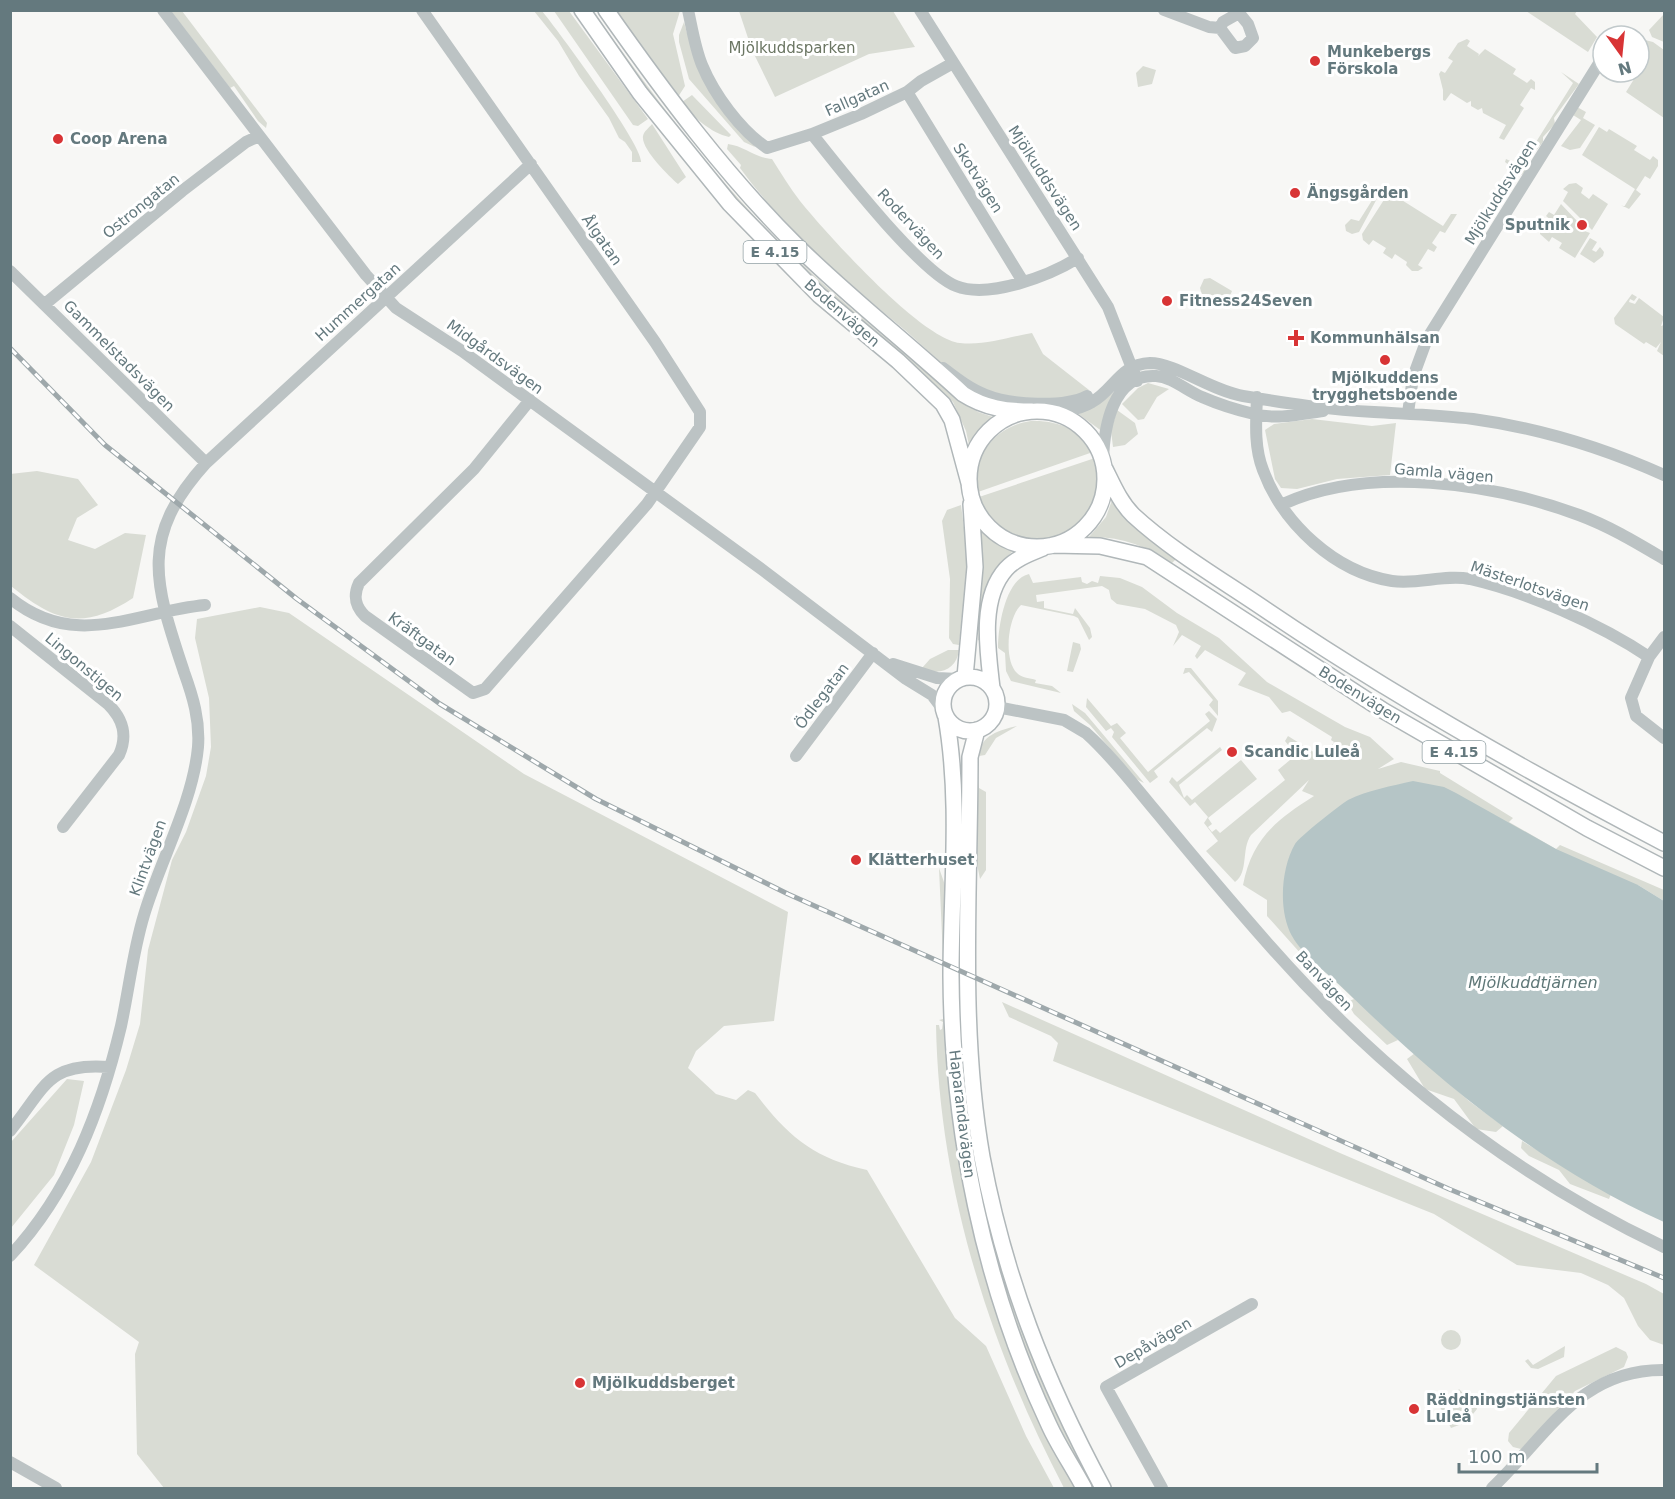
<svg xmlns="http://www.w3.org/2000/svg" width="1675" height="1499" font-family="'DejaVu Sans',sans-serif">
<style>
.green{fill:#d9dcd4}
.water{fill:#b5c5c6}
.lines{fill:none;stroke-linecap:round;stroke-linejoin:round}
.major-casing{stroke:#b0b7b9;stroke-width:18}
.minor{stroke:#bcc3c4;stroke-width:12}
.major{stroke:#fff;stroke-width:15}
.rail-casing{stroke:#9ea8ab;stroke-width:5}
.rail{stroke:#fff;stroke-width:3;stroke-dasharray:9;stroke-linecap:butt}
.poi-dot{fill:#d83435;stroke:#fff;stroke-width:2}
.labels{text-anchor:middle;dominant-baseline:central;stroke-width:6;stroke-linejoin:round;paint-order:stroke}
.shield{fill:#fff;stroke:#92a1a5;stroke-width:1.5}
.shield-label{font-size:14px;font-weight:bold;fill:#64797e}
.park-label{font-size:15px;fill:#6b7663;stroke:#fff}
.poi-label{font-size:15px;font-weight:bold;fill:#64797e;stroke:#fff;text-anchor:start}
.street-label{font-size:15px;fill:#64797e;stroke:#fff}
.water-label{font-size:16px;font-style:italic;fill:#5f7878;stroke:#fff}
</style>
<rect width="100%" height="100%" fill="#f7f7f5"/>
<path class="green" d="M171,11H182L267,123L266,128L258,121L234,86L230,88Z
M534,11H542C557,29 644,147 641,162H632V152L625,142L619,138L609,118L579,76L558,41Z
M554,11H569L648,119L638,126L633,125Z
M588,11H593C646,85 699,158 763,225C822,288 891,341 957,398L978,412L996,418L985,428L970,450L966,431L953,402L778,247L671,126Z
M616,11H680L673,34L685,86L678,97Z
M739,11H893L915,47L869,54L775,97L752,50Z
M1526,11H1577L1575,14L1597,37L1588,52Z
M1664,14V42L1652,37L1649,30Z
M684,22L687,33L755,147L744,142L689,79L679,42V35Z
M1467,39L1470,41L1467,46L1479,54L1478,56L1485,49L1516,69L1513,74L1527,83L1531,79L1535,82V90L1531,88L1520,105L1524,108L1504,140L1499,138L1506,125L1483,113L1482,108L1478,110L1471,106V101L1467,103L1451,93L1445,101L1443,100V90L1439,74L1441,71L1445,73L1453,61L1448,58L1458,43Z
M1641,39L1653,42L1664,50V118L1626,92L1649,55L1643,51L1646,44L1641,41Z
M1143,66L1156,70L1152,84L1138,87L1136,73Z
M1561,72L1579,84L1554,118L1555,124L1543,137V142L1526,163L1528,169L1522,175L1505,162L1506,159L1521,166L1573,83Z
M692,95L731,135L729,137C711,133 693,117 682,102Z
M1577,107L1586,112L1583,118L1595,125L1580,148L1570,150L1561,146L1581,120L1573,115Z
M652,124L686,177L678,184C669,176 641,149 643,136C644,131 649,128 652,124Z
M1599,127L1607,132L1609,129L1637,146L1634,150L1650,160L1653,156L1658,160V166L1650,179L1645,176L1636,190L1641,194L1629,209L1621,205L1624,207L1635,189L1582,155Z
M728,144C744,146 758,159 772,159C781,173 790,188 800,201C826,233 921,339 960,343C983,346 1009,337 1032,333L1043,354L1089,390C1063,405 1009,400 982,389C954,378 928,350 906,331C846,281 786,231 740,168L741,165L727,149Z
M1576,183L1583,188L1581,193L1589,199L1593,194L1608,204L1592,230L1563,201L1568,192L1563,189L1569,184Z
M1389,192L1443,226L1451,214H1457L1445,233L1440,231L1432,243L1437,247L1434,252L1428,249L1418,265L1423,268L1418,271H1412L1406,265L1407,262L1395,254L1392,259L1383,253L1386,248L1373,240L1369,245L1363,240L1362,234Z
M1380,193L1359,232L1352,234L1346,231L1345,225L1351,219L1359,221L1376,194Z
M1561,204L1578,222L1579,229L1590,233L1575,258L1559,248L1562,243L1552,237L1549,242L1540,234V226L1545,229L1551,220L1546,216L1549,212L1554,215Z
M1590,238L1597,242L1592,250L1596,252L1600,247L1604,252L1603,256L1594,263L1580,254Z
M1210,278L1232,291L1230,296L1202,295L1200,288L1204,279Z
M1632,294L1637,297L1634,301L1630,299L1629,302L1635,304L1639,298L1664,317L1661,326L1664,325V356L1657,351L1661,342L1656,348L1646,342L1644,344L1615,324L1614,318Z
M1148,383L1169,389L1157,397L1144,419L1138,420L1122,404L1138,388Z
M1121,386L1103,432L1077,413L1105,399Z
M1117,410L1135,423L1138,434L1125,445L1113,447L1111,431Z
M1312,419L1372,426L1396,423L1390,475L1337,479L1297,489L1281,488L1275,479L1265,430L1274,424Z
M1031,421C1059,420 1080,430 1093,452L978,492C971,455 996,426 1031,421Z
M1095,458C1116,538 1007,573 979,497Z
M37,471L78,479L98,505L77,518L68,540L95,549L125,533L146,535L133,598C83,631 55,622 11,586L10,474Z
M1112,500L1125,516L1177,558L1172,563C1147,546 1120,536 1089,537L1106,517Z
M961,505L968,558L959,645L953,644L949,638L950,579L942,521L947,510Z
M980,528L989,537L1014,550C983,578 982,601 981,641L978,640L982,567Z
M1029,574L1033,583L1081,577L1082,582L1087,584L1092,581L1098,583L1100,576L1120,578L1142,587L1177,613L1219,638L1267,682L1345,727L1370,737L1394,759L1378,769L1401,762L1440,771V773L1513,818L1509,822L1556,849L1560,845L1664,890V901L1638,885L1376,1019L1398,1040L1387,1045L1354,1014L1347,1002L1354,999L1301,949L1302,955L1267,916V900L1243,885C1252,839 1276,820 1314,796L1302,791L1309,780L1251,835C1241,849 1249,872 1235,882L1206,851L1218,841L1204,823L1208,817L1195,802L1190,806L1169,782L1172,777L1177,782L1220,747L1222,750L1179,785L1184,798L1187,795L1192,800L1241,760L1257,779L1208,818L1212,824L1208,827L1212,832L1216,829L1220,833L1285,780L1278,770L1296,755L1285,741L1288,736L1320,756L1324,750L1328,752L1334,742L1331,740L1332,737L1290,711L1282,713L1269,697L1238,685L1246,673L1205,650L1197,659L1195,656L1201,646L1182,635L1173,646L1179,632L1176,625L1145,609L1117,604L1111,599L1109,590L1102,586L1036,595L1037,602L1044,601V608L1073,614L1075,608L1090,628L1092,637L1089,640L1078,618L1074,616L1021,605C1008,617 1003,659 1017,673C1022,678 1030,678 1036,680L1035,683L1052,686L1061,693L1011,681L1006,671L1005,653L998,648C998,628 1005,579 1029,574Z
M260,607L289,613L524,774L788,912L774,1021L724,1026L696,1051L688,1068L716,1094L736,1100L748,1090L755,1093C788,1136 813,1158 867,1170L955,1318L986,1346L1026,1436L1054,1488H164L137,1454L135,1354L139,1342L34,1265L91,1162L126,1070L140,1024L148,950L172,860L186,832L206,776L211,747L209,698L195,638L197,619Z
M1073,642L1080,644L1081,649L1073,672L1067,671Z
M948,650H959C957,669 939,677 922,668L930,659Z
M1185,668H1191L1218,701V716L1209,705L1213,700L1189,672L1183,674Z
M1087,698L1111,726L1117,723L1126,733L1120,738L1148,772L1210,721L1205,714L1209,711L1217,719L1212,732L1207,728L1154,771L1158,777L1150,783L1112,737L1114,732L1111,728L1106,731L1086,707Z
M1072,704L1085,713L1144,783L1136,779L1090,725L1074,711Z
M1017,726L996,738L985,755L979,756C980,735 1000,730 1017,726Z
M978,780L979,788L986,792V870L980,879L977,864Z
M939,868L945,885L946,959L943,958Z
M960,975L964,977L989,1220L1003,1275L1026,1342L1059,1420L1096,1488H1090C1002,1336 953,1151 960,975Z
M1002,1002L1340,1153L1646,1284L1664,1294V1345L1650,1340L1638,1326L1624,1298L1608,1285L1581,1273L1517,1265L1434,1214L1053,1061L1058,1043L1051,1036L1009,1017Z
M945,1011L954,1129L977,1247L992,1299L1076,1488H1064C989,1345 939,1188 936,1025H939L940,1030L942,1029L943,1022L939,1020L943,1019Z
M1415,1053L1469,1101L1503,1126L1496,1132L1476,1129L1454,1099L1425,1089L1407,1059Z
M67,1079L84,1081L74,1125L54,1175L11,1228V1142Z
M1522,1141L1611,1194L1609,1199L1570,1184L1559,1170L1529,1156L1521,1148Z
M1441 1340a10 10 0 1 1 20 0a10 10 0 1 1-20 0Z
M1565,1346L1564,1357L1538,1369L1531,1368L1525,1361L1528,1359L1533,1365Z
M1616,1347L1626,1352L1628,1357L1624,1367L1575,1391L1526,1444L1521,1449L1513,1447L1508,1441L1509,1433L1556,1376Z
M1459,1389L1468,1399L1476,1403L1477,1409L1473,1414L1463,1415L1459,1425L1451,1428L1440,1407L1452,1400Z"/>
<path class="water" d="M1413,781L1444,787L1456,793L1556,849L1638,885L1664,901V1222C1544,1168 1440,1083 1346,991C1329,974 1304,957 1292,936C1278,911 1281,868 1295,844C1299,837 1340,805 1348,800C1368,790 1392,786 1413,781Z"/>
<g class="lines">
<defs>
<path id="major" d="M582,10L640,93L730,204L819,295L898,361L943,404L952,420L969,483
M606,10C665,94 726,176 799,248C851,299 909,344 963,394C985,408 1006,411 1032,411
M969 479a68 68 0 1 1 136 0a68 68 0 1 1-136 0Z
M1105,469C1113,485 1120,502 1133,515C1172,551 1222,580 1266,610C1393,696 1528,772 1664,843
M1053,545L1100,546L1147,557L1384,711L1587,828L1664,868
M943 704a27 27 0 1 1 54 0a27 27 0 1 1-54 0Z
M965,677L975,567L971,504
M992,688C988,652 979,599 1006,569C1016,558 1031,553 1043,548
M946,717C961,802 951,890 951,976C952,1130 983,1285 1049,1425C1059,1447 1073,1467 1084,1488
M977,730L970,757C970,889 959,1026 982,1157C1005,1279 1045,1380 1103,1488"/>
</defs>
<use href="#major" class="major-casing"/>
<path class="minor" d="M163,10L366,275L396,308L462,351L764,571L906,679L932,695L944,711
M422,10L655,342L700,412V427L647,504L485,689L473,693L365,616C355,606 353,596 359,583L474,469L530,400
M688,10C692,28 695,48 702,65C714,94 740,130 767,148L812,134L861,114L907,92L921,81L953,63
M920,10L1108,307L1137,381
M1164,10L1209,27L1220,28L1235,48L1245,46L1253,38L1248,24L1239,13L1223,22L1220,28
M1616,36L1617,35
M907,92L1022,280
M812,134C839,168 920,272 956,286C989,299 1049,276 1078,258
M10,271L206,463
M45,304L182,191L246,142L259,136
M943,368C956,378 970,389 986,395C1010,405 1064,408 1087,396
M1257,397C1256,422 1254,447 1263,470C1283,524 1335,572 1392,581C1418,585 1444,574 1470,579C1527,592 1600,624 1649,657
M1039,411C1057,411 1075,412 1092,402C1114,390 1120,364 1150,363C1175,363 1212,391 1243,396C1286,403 1330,410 1374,412C1407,414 1440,415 1473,419C1539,428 1604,448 1664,475
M1408,413L1413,377L1427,339L1603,57
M1103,460C1104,429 1112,373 1156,376C1172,377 1187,391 1202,397C1218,404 1237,410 1254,414C1277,420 1301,414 1323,411
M1283,504C1369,465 1492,483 1579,515C1609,526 1637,543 1664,559
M10,598C75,651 134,612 205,605
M10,626L108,704C123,719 128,735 119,755L63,827
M1664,637L1649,657L1631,698L1636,716L1664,738
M893,664L937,678L958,679
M997,707L1064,720L1086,733C1113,757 1135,787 1158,814C1195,859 1232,903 1270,946C1381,1072 1512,1175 1664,1247
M796,756L873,653
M10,1131C45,1088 47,1062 109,1067
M10,1256C70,1192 101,1110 121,1026C129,989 133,951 144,915C160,861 193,802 198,747C200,720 193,697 184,672C155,584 138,538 206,463L531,164
M10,1462L56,1488
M1162,1488L1106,1387L1252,1304
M1492,1488C1547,1436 1579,1369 1664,1370"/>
<use href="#major" class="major"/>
<defs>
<path id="rail" d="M10,348L105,445L297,599L440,704L596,799L788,894L1449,1189L1664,1278"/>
</defs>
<use href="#rail" class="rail-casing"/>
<use href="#rail" class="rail"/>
</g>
<g class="poi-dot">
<circle cx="1315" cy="61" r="6"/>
<circle cx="58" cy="139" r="6"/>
<circle cx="1295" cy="193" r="6"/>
<circle cx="1582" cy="225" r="6"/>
<circle cx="1167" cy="301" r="6"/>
<path d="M1293 329h6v6h6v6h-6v6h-6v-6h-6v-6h6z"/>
<circle cx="1385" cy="360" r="6"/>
<circle cx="1232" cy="752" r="6"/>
<circle cx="856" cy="860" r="6"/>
<circle cx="580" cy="1383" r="6"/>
<circle cx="1414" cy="1409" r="6"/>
</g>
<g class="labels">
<g class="shield">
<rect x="743.5" y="241" width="63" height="22" rx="4.5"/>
<rect x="1422.5" y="741" width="63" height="22" rx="4.5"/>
</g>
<g class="shield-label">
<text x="775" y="252">E 4.15</text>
<text x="1454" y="752">E 4.15</text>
</g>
<g class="park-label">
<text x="792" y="48">Mjölkuddsparken</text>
</g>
<g class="poi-label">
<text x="1327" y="52">Munkebergs<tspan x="1327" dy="17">Förskola</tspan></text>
<text x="70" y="139">Coop Arena</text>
<text x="1307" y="193">Ängsgården</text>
<text x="1570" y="225" text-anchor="end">Sputnik</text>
<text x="1179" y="301">Fitness24Seven</text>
<text x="1310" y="338">Kommunhälsan</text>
<text x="1385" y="378" text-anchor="middle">Mjölkuddens<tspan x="1385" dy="17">trygghetsboende</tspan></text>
<text x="1244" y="752">Scandic Luleå</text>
<text x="868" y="860">Klätterhuset</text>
<text x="592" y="1383">Mjölkuddsberget</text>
<text x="1426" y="1400">Räddningstjänsten<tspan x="1426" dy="17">Luleå</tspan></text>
</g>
<g class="street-label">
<text transform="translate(857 98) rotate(-24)">Fallgatan</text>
<text transform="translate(978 178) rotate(58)">Skotvägen</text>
<text transform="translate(1045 178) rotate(57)">Mjölkuddsvägen</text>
<text transform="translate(1501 192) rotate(-58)">Mjölkuddsvägen</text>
<text transform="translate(141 206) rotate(-39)">Ostrongatan</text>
<text transform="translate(911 224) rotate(47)">Rodervägen</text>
<text transform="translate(602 240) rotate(55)">Ålgatan</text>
<text transform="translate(358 302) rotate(-42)">Hummergatan</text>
<text transform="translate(842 313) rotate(41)">Bodenvägen</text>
<text transform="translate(119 356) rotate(45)">Gammelstadsvägen</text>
<text transform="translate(495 357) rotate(36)">Midgårdsvägen</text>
<text transform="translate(1444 473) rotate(5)">Gamla vägen</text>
<text transform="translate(1530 586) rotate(19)">Mästerlotsvägen</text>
<text transform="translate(422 639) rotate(36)">Kräftgatan</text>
<text transform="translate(84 667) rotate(40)">Lingonstigen</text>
<text transform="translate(1360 695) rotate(32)">Bodenvägen</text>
<text transform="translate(822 696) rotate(-53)">Ödlegatan</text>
<text transform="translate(148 858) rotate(-70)">Klintvägen</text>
<text transform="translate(1324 981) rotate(47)">Banvägen</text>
<text transform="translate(962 1114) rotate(83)">Haparandavägen</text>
<text transform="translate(1153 1343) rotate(-30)">Depåvägen</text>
</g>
<g class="water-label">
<text x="1533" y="982">Mjölkuddtjärnen</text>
</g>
</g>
<rect width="1675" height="1499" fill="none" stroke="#64797e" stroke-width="24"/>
<g transform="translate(1621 54) rotate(165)"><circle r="28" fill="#ffffff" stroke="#c1c9cb" stroke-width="1.5"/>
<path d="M0-4.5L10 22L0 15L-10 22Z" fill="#d83435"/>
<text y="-9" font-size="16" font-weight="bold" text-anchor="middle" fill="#64797e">N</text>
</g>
<path d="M1459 1463v9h138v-9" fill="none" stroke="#64797e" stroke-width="3"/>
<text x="1468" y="1463" font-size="18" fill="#64797e" stroke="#ffffff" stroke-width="4.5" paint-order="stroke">100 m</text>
</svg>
